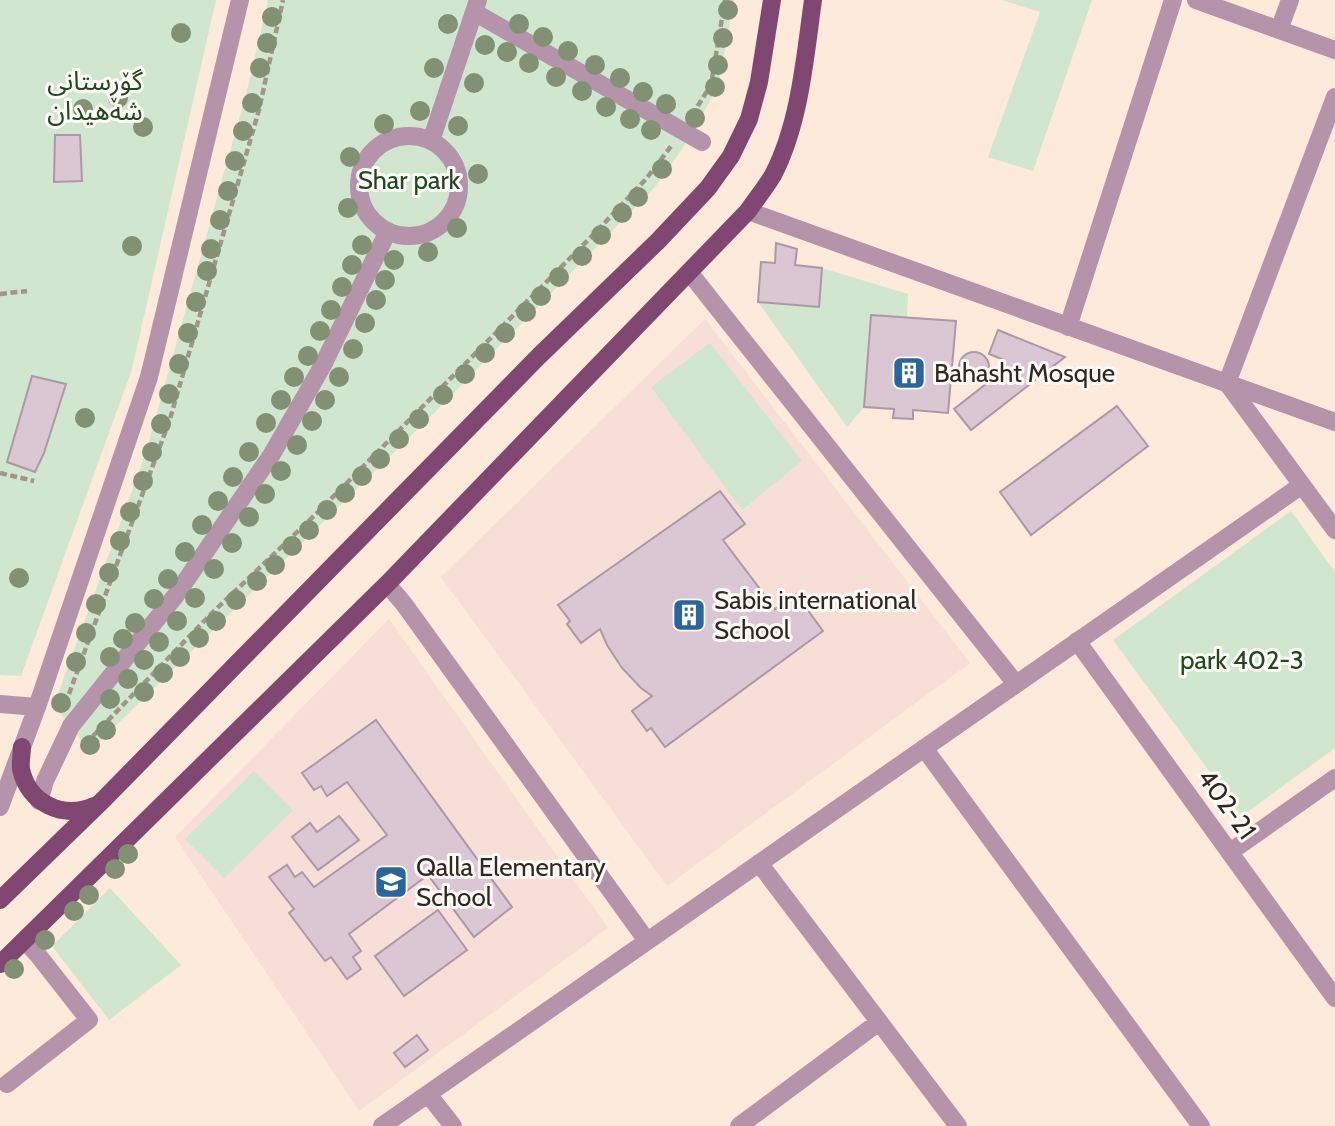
<svg xmlns="http://www.w3.org/2000/svg" width="1335" height="1126" font-family="Cabin,'Noto Sans Arabic',sans-serif">
<style>
.education{fill:#f7ded6}
.green{fill:#d0e6cf}
.building{fill:#dbc6d3;stroke:#ad98a5;stroke-width:2}
.lines{fill:none;stroke-linecap:round;stroke-linejoin:round}
.path{stroke:#a29489;stroke-width:4.5;stroke-dasharray:7 3.5;stroke-linecap:butt}
.minor{stroke:#b493ab;stroke-width:18}
.major{stroke:#7f4772;stroke-width:18}
.tree{fill:#829174}
.labels{text-anchor:middle;dominant-baseline:central;stroke-width:6;stroke-linejoin:round;paint-order:stroke}
.park-label{font-size:26px;fill:#1e4920;stroke:#fefaf7}
.poi-label{font-size:26px;fill:#2f2822;stroke:#fefaf7;text-anchor:start}
.street-label{font-size:26px;fill:#2f2822;stroke:#fefaf7}
</style>
<rect width="100%" height="100%" fill="#fdeada"/>
<path class="education" d="M705,319L970,663L667,886L441,577Z
M389,619L608,928L359,1111L175,837Z"/>
<path class="green" d="M0,0H216L132,369L21,676L0,675Z
M268,0H734L718,87L682,149L655,187L433,414L89,752L71,726L54,705L146,452L248,87Z
M1002,0H1092L1033,171L988,157L1040,12Z
M822,268L908,294L907,318L871,315L864,407L847,427L758,302L818,307Z
M710,343L802,461L742,510L651,387Z
M1291,511L1335,572V748L1242,816L1113,640Z
M254,771L293,810L224,878L185,839Z
M110,888L181,965L109,1020L52,946Z"/>
<path class="building" d="M55,135H80L82,181L54,182Z
M776,243L797,249L795,265L822,268L819,307L758,302L761,262L775,263Z
M871,315L956,321L948,413L913,410V419L893,418L894,409L864,407Z
M998,330L1065,357L971,430L954,409L1005,369L1004,360L989,354Z
M959 367a15 15 0 1 1 30 0a15 15 0 1 1-30 0Z
M32,376L66,384L44,453L35,472L7,462Z
M1117,406L1148,446L1031,535L1000,492Z
M720,491L745,524L723,540L775,609L796,594L823,631L665,747L651,728L647,731L632,711L652,696L641,688L622,668L607,645L600,629L581,643L567,624L570,621L558,605Z
M376,720L512,907L474,937L428,875L349,934L361,951L353,957L361,969L347,979L331,957L325,961L289,913L294,909L269,877L287,865L295,877L302,872L314,887L387,835L347,782L327,796L321,786L314,790L302,773Z
M339,816L359,840L318,870L292,837L310,823L317,832Z
M438,910L467,950L404,996L375,956Z
M417,1035L428,1050L405,1067L394,1053Z"/>
<g class="lines">
<path class="path" d="M692,115L711,85L725,0
M0,294L27,291
M0,473L34,481
M69,694L170,419L259,110L283,0
M93,736L209,616L317,513L595,233L646,179L672,145"/>
<path class="minor" d="M1196,0L1335,50
M474,12L702,142
M1279,30L1290,0
M1335,97L1227,383L1335,530
M359 186a50 50 0 1 1 100 0a50 50 0 1 1-100 0Z
M431,141L478,0
M748,211L1335,422
M689,272L1016,684
M1068,327L1173,0
M387,584L404,604L647,941
M1077,641L1335,998
M0,704L37,707
M924,748L1201,1126
M39,801L45,781L71,726L176,595L272,454L323,365L388,231
M0,807L37,707L149,377L240,0
M1230,852L1335,778
M759,863L958,1126
M7,1084L89,1020L38,955L25,941
M428,1094L453,1126
M382,1126L1302,485
M739,1126L879,1022"/>
<path class="major" d="M22,747C22,754 20,762 21,769C28,803 63,820 94,806
M0,900L104,799L539,356L658,241L708,188L731,156L749,119L759,82L772,0
M0,964L387,584L748,211C756,199 766,187 773,175C800,123 805,57 813,0"/>
</g>
<g class="tree">
<circle cx="728" cy="10" r="10"/>
<circle cx="272" cy="17" r="10"/>
<circle cx="448" cy="24" r="10"/>
<circle cx="519" cy="24" r="10"/>
<circle cx="181" cy="33" r="10"/>
<circle cx="543" cy="37" r="10"/>
<circle cx="723" cy="38" r="10"/>
<circle cx="267" cy="43" r="10"/>
<circle cx="485" cy="45" r="10"/>
<circle cx="568" cy="51" r="10"/>
<circle cx="507" cy="52" r="10"/>
<circle cx="529" cy="63" r="10"/>
<circle cx="595" cy="65" r="10"/>
<circle cx="718" cy="65" r="10"/>
<circle cx="260" cy="68" r="10"/>
<circle cx="434" cy="68" r="10"/>
<circle cx="556" cy="77" r="10"/>
<circle cx="620" cy="78" r="10"/>
<circle cx="474" cy="83" r="10"/>
<circle cx="715" cy="87" r="10"/>
<circle cx="582" cy="91" r="10"/>
<circle cx="643" cy="92" r="10"/>
<circle cx="118" cy="98" r="10"/>
<circle cx="252" cy="103" r="10"/>
<circle cx="666" cy="104" r="10"/>
<circle cx="606" cy="107" r="10"/>
<circle cx="83" cy="109" r="10"/>
<circle cx="420" cy="111" r="10"/>
<circle cx="695" cy="118" r="10"/>
<circle cx="630" cy="119" r="10"/>
<circle cx="384" cy="124" r="10"/>
<circle cx="458" cy="126" r="10"/>
<circle cx="143" cy="127" r="10"/>
<circle cx="651" cy="130" r="10"/>
<circle cx="243" cy="131" r="10"/>
<circle cx="350" cy="157" r="10"/>
<circle cx="235" cy="161" r="10"/>
<circle cx="662" cy="169" r="10"/>
<circle cx="478" cy="174" r="10"/>
<circle cx="228" cy="191" r="10"/>
<circle cx="638" cy="197" r="10"/>
<circle cx="348" cy="208" r="10"/>
<circle cx="622" cy="213" r="10"/>
<circle cx="220" cy="220" r="10"/>
<circle cx="457" cy="228" r="10"/>
<circle cx="601" cy="235" r="10"/>
<circle cx="362" cy="245" r="10"/>
<circle cx="132" cy="246" r="10"/>
<circle cx="211" cy="249" r="10"/>
<circle cx="428" cy="252" r="10"/>
<circle cx="582" cy="256" r="10"/>
<circle cx="394" cy="260" r="10"/>
<circle cx="352" cy="265" r="10"/>
<circle cx="207" cy="271" r="10"/>
<circle cx="559" cy="277" r="10"/>
<circle cx="385" cy="280" r="10"/>
<circle cx="342" cy="287" r="10"/>
<circle cx="541" cy="296" r="10"/>
<circle cx="376" cy="300" r="10"/>
<circle cx="196" cy="302" r="10"/>
<circle cx="331" cy="310" r="10"/>
<circle cx="526" cy="312" r="10"/>
<circle cx="365" cy="323" r="10"/>
<circle cx="320" cy="331" r="10"/>
<circle cx="188" cy="333" r="10"/>
<circle cx="505" cy="333" r="10"/>
<circle cx="353" cy="349" r="10"/>
<circle cx="485" cy="353" r="10"/>
<circle cx="308" cy="356" r="10"/>
<circle cx="179" cy="364" r="10"/>
<circle cx="465" cy="374" r="10"/>
<circle cx="294" cy="377" r="10"/>
<circle cx="339" cy="377" r="10"/>
<circle cx="169" cy="394" r="10"/>
<circle cx="443" cy="395" r="10"/>
<circle cx="281" cy="400" r="10"/>
<circle cx="325" cy="400" r="10"/>
<circle cx="85" cy="418" r="10"/>
<circle cx="419" cy="419" r="10"/>
<circle cx="312" cy="421" r="10"/>
<circle cx="266" cy="423" r="10"/>
<circle cx="161" cy="424" r="10"/>
<circle cx="399" cy="439" r="10"/>
<circle cx="297" cy="445" r="10"/>
<circle cx="152" cy="452" r="10"/>
<circle cx="249" cy="452" r="10"/>
<circle cx="380" cy="459" r="10"/>
<circle cx="281" cy="471" r="10"/>
<circle cx="362" cy="476" r="10"/>
<circle cx="233" cy="477" r="10"/>
<circle cx="143" cy="481" r="10"/>
<circle cx="345" cy="493" r="10"/>
<circle cx="265" cy="494" r="10"/>
<circle cx="218" cy="501" r="10"/>
<circle cx="327" cy="510" r="10"/>
<circle cx="130" cy="512" r="10"/>
<circle cx="249" cy="517" r="10"/>
<circle cx="202" cy="525" r="10"/>
<circle cx="309" cy="530" r="10"/>
<circle cx="120" cy="541" r="10"/>
<circle cx="232" cy="543" r="10"/>
<circle cx="292" cy="546" r="10"/>
<circle cx="185" cy="552" r="10"/>
<circle cx="275" cy="565" r="10"/>
<circle cx="214" cy="569" r="10"/>
<circle cx="109" cy="573" r="10"/>
<circle cx="19" cy="578" r="10"/>
<circle cx="168" cy="579" r="10"/>
<circle cx="257" cy="581" r="10"/>
<circle cx="195" cy="598" r="10"/>
<circle cx="154" cy="599" r="10"/>
<circle cx="236" cy="600" r="10"/>
<circle cx="96" cy="604" r="10"/>
<circle cx="177" cy="621" r="10"/>
<circle cx="216" cy="621" r="10"/>
<circle cx="135" cy="623" r="10"/>
<circle cx="86" cy="633" r="10"/>
<circle cx="199" cy="638" r="10"/>
<circle cx="123" cy="639" r="10"/>
<circle cx="159" cy="642" r="10"/>
<circle cx="110" cy="657" r="10"/>
<circle cx="180" cy="657" r="10"/>
<circle cx="144" cy="660" r="10"/>
<circle cx="76" cy="662" r="10"/>
<circle cx="163" cy="673" r="10"/>
<circle cx="128" cy="679" r="10"/>
<circle cx="144" cy="692" r="10"/>
<circle cx="110" cy="699" r="10"/>
<circle cx="61" cy="703" r="10"/>
<circle cx="106" cy="730" r="10"/>
<circle cx="90" cy="745" r="10"/>
<circle cx="128" cy="854" r="10"/>
<circle cx="115" cy="869" r="10"/>
<circle cx="89" cy="895" r="10"/>
<circle cx="74" cy="911" r="10"/>
<circle cx="45" cy="940" r="10"/>
<circle cx="14" cy="969" r="10"/>
</g>
<defs>
<symbol id="building-square" viewBox="-11 -11 22 22"><rect x="-9" y="-9" width="18" height="18" rx="4" fill="#29669d" stroke="#fefaf7"/><path d="M-4-6H4V6H1V3H-1V6H-4ZM-2.5-4.3h1.7v1.8h-1.7ZM.8-4.3h1.7v1.8H.8ZM-2.5-1h1.7V.8h-1.7ZM.8-1h1.7V.8H.8Z" fill="#fff"/></symbol>
<symbol id="school-square" viewBox="-11 -11 22 22"><rect x="-9" y="-9" width="18" height="18" rx="4" fill="#29669d" stroke="#fefaf7"/><path d="M0-5L7-2L0 1L-7-2ZM-4 1L0 2.5L4 1V4Q0 6-4 4Z" fill="#fff"/></symbol>
</defs>
<g fill-rule="evenodd">
<use href="#building-square" x="890" y="354" width="38" height="38"/>
<use href="#building-square" x="670" y="596" width="38" height="38"/>
<use href="#school-square" x="372" y="863" width="38" height="38"/>
</g>
<g class="labels">
<g class="park-label">
<text x="95" y="81">گۆڕستانی<tspan x="95" dy="30">شەهیدان</tspan></text>
<text x="409" y="180">Shar park</text>
<text x="1242" y="660">park 402-3</text>
</g>
<g class="poi-label">
<text x="934" y="373">Bahasht Mosque</text>
<text x="714" y="600">Sabis international<tspan x="714" dy="30">School</tspan></text>
<text x="416" y="867">Qalla Elementary<tspan x="416" dy="30">School</tspan></text>
</g>
<g class="street-label">
<text transform="translate(1227 804) rotate(54)">402-21</text>
</g>
</g>
</svg>
